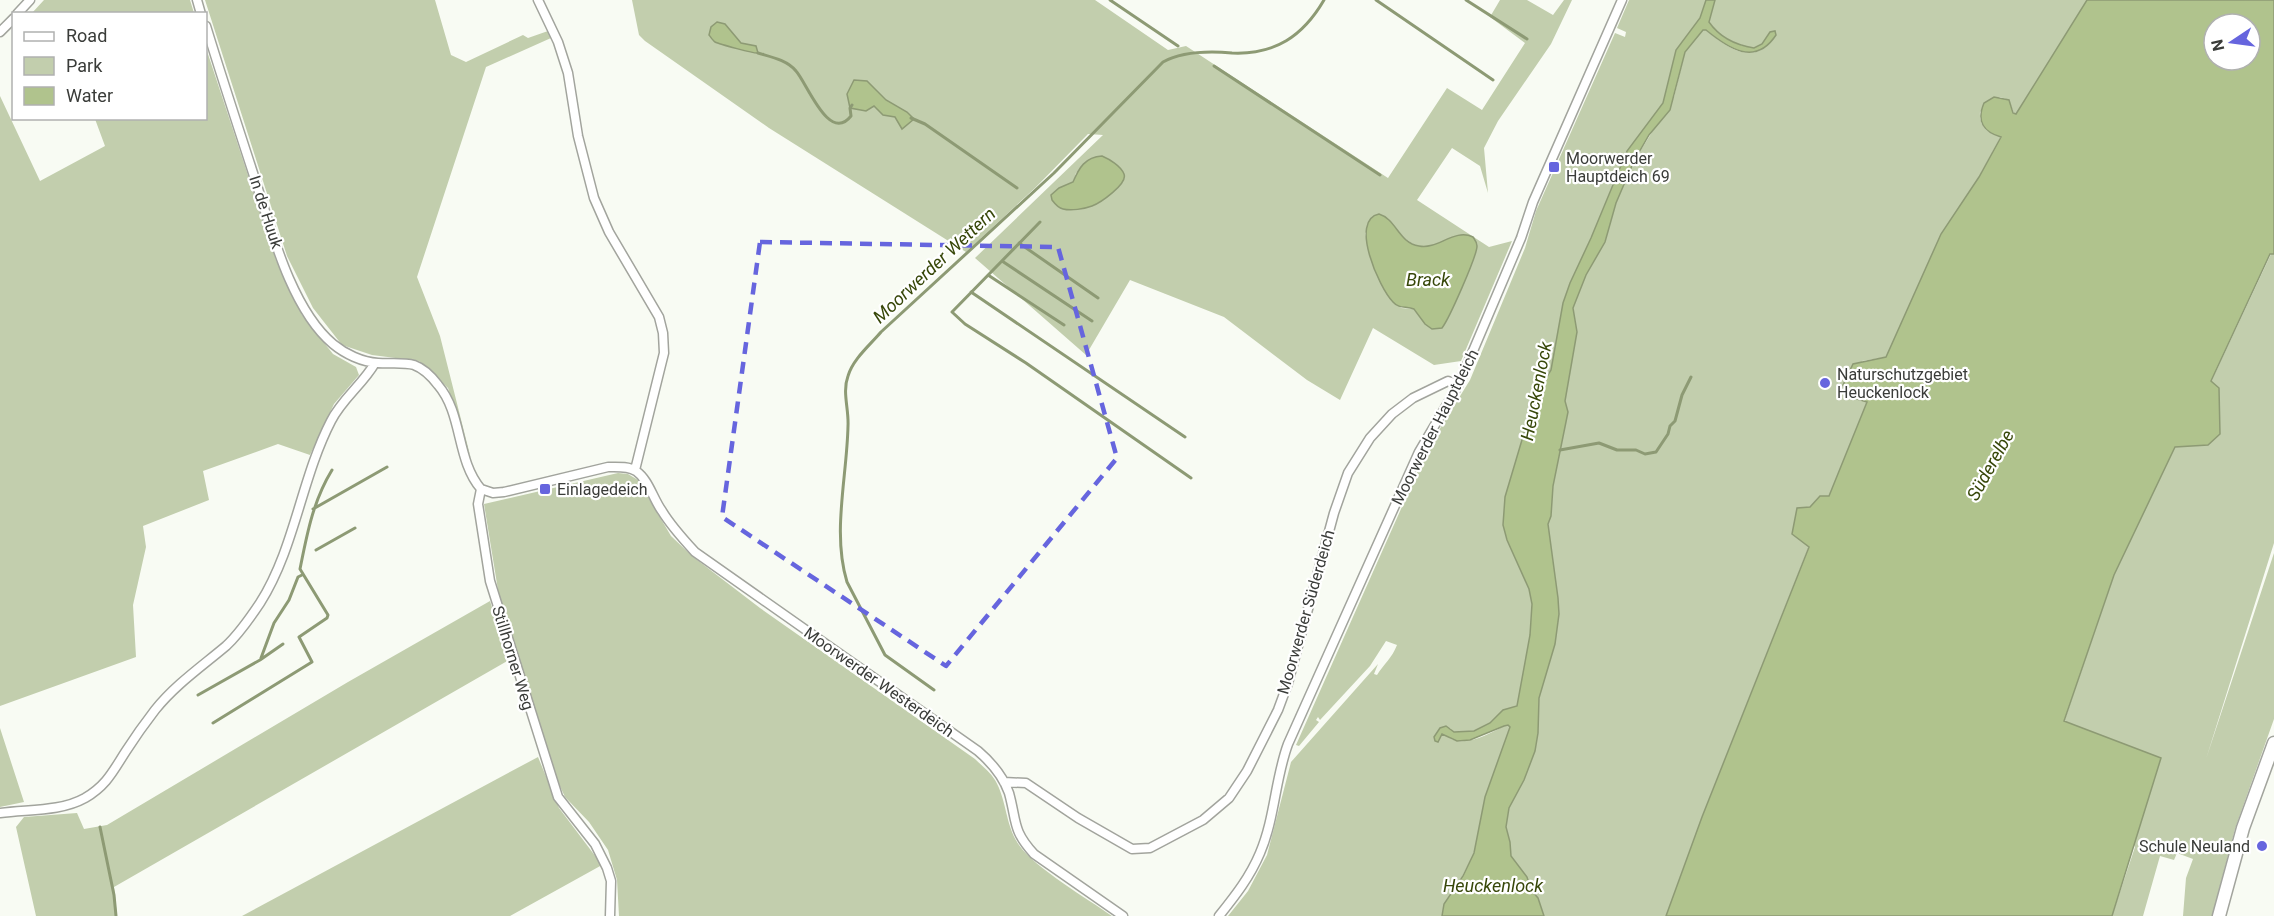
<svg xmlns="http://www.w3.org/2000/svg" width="2274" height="916" font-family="Roboto,sans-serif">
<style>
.green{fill:#c2cead;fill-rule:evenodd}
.water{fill:#b0c38d;stroke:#8d9a74;stroke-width:1.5;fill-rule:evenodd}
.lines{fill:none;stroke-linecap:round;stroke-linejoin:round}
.stream{stroke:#8d9a74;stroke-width:3}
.street-casing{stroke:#a2a49d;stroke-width:11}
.secondary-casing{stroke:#a2a49d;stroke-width:15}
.street{stroke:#fff;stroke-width:8}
.secondary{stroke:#fff;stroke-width:12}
.marked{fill:none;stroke:#6665de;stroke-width:4.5;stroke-dasharray:12 8;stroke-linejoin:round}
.poi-dot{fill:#6665de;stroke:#fff;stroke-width:2}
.labels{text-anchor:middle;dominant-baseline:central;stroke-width:4.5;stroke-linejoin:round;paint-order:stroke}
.poi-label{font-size:16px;fill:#3a3c39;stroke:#fff;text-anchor:start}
.street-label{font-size:16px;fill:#3a3c39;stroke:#fff}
.water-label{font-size:18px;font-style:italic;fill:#374709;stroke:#fff}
</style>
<rect width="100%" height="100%" fill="#f8fbf3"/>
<path class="green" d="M44,0H190L194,13H32Z
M205,0H435L451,55L466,62L523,35L528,38L548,31L551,38L486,67L417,277L440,336L471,459L448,388L419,361L372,355L342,345L313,308L287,256Z
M632,0H1095L1168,50L1186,46L1388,178L1447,88L1482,110L1525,43L1490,17L1500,0H1527L1553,15L1564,0H1572L1551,44L1498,121L1484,148L1488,193L1480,166L1452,148L1417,200L1489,247L1512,241L1461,361L1434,365L1373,328L1340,400L1307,380L1224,317L1130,280L1086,355L975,258L1103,135L1088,134L1035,188L966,252L769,128L645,41L639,35ZM1109,159L1123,172L1121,184L1095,205L1087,207H1058L1052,200L1051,195L1059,188L1073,182L1076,173ZM1387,218C1407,243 1420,258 1453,237L1477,246L1442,328L1425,324L1414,309L1401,308L1375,270L1365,233Z
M1629,0H1706L1700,18L1676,50L1663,103L1627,151L1591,238L1570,283L1563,303L1551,370L1542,384L1527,419L1520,452L1505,497L1503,524L1507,540L1529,589L1532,604L1530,635L1517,706L1503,710L1490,723L1474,731L1453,732L1450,728H1440L1439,739L1440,735L1445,734C1459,751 1489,734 1504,726L1508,725L1510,727L1485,797L1474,853L1463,875L1444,904L1442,916H1228L1248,891L1267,855L1291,762L1378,664L1374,674L1377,675C1384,664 1392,658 1397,645L1386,641L1370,666L1320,720L1318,717L1316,720L1319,722L1299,746L1296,745L1421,464L1431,443L1470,380L1525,248L1536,211L1615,33L1625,37L1626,32L1617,28Z
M1715,0H2087L2016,114H2014L2009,100L2000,97L1980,112C1979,127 1988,134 2001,136L1916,293L1886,357L1862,361L1867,402L1829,496H1820L1810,507L1792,534L1809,546L1702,817L1666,916H1544L1538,898L1531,890L1527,877L1511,856L1510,842L1506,827L1509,808L1524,780L1535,751L1538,733L1539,698L1555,644L1559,614L1558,598L1548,524L1551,516L1553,486L1568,412L1565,401L1577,332L1573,308L1586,275L1605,242L1616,203L1634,161L1674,97L1685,52L1702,30H1706C1718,40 1740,59 1759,51C1764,49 1769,42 1774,38L1768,35L1762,44L1754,48C1735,44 1720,38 1709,21Z
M206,48L276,260L302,315L333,354L356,367L359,375L334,404L310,455L278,444L203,471L209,500L143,526L146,547L133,605L136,657L0,706V96L40,181L105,146L95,119L206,118Z
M2271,254H2274V543L2206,759L2274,553V719L2235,829L2212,916H2183L2186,878L2193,859L2177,853L2174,860L2160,856L2143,916H2112L2135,847L2064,722L2114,575L2175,446L2208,445L2211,382Z
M618,473L628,474L638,480L671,536L692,556L760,608L975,759C982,766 990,772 995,780C1007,800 1005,825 1019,845C1035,868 1088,899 1112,916H619L617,880L608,850L589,822L565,797L550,765L499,596L484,504Z
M490,601L509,660L114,887L117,916H36L16,827L24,817L77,813L84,829L107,825L348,682Z
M0,728L24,802L0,807Z
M538,757L559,808L602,865L510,916H242Z"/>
<path class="water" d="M1706,0H1715L1709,22C1720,38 1735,45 1754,48L1762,44L1770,32L1775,31L1776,35C1755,67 1728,48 1706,30H1703L1685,52L1670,110L1649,135L1634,161L1616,203L1605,242L1586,275L1573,308L1577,332L1565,401L1568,412L1553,486L1551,516L1548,524L1558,598L1559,614L1555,644L1539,698L1538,733L1535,751L1524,780L1509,808L1506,827L1510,842L1511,856L1527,877L1531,890L1538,898L1544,916H1442L1444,904L1463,876L1474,853L1485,797L1510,727L1508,725L1504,726L1470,740L1457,741L1442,734L1438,742L1435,741L1434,737L1440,728L1446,726L1454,732L1474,731L1490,723L1503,710L1517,706L1530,635L1532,604L1529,589L1507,540L1503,525L1505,497L1535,396L1551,370L1563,303L1570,283L1591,238L1627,151L1663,103L1676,50L1700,18Z
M2087,0H2274V254H2270L2211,381L2219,388L2220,434L2208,445L2175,447L2114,575L2064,721L2161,758L2112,916H1666L1702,817L1809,547L1792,534L1797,508L1810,507L1820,496H1829L1867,402L1847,396L1843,385L1853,364L1886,357L1941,234L1979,177L2001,137C1984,132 1976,122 1984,103L1994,97L2009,100L2013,113L2016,114ZM2214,24H2250V60H2214Z
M717,22L725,24L741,43L756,46L758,53C755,54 719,44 715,42C713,41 710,36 709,35L711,27Z
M854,80L867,81L886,100L907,112L914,119L902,129L895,117L883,115L874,106L866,111L850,108L847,94Z
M1102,156C1109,159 1121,166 1124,174C1128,184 1100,203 1092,206C1084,209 1071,211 1063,209C1058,208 1055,204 1052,200L1051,195L1059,188L1073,182C1079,168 1085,157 1102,156Z
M1379,214C1396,219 1399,243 1419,246C1438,250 1454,228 1473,237C1475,240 1477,242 1477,246C1477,256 1449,319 1442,328L1432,329L1425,324L1414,309C1406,306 1399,309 1393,302C1379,288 1349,220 1379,214Z"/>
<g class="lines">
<path class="stream" d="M1110,0L1178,46
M1376,0L1493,80
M1466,0L1527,39
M758,53C771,57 787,60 796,71C807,83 829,144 851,116L850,108L852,105
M1214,66L1380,175
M911,118L925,124L1017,188
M1040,222L952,312L965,324L1026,363L1191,478
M1019,243L1098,298
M1002,261L1092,321
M988,275L1064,325
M971,292L1185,437
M1560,450L1599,443L1617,450H1636L1645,454L1656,452L1668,434L1670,426L1675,421L1682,395L1691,377
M313,509L387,467
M316,550L355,528
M261,658L274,623L289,600L298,577L302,575
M934,690L885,655L847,582C832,533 847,477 848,426C849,409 842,392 848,376C853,359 870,345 881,332L1054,173L1163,62C1183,51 1209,51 1232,53C1275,55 1303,36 1324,0
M198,695L260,660L283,644
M213,723L312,662L299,637L327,618L328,615L300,569C307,534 313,501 332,470
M100,827L114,895L116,916"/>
<defs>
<path id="street" d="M197,0L201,14
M538,0L558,42L568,73L578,136L594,198L609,232L659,317L663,333L664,353L635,470
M17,14L30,0
M206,26C221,75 237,124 253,173C270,225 290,308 333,344C345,354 362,362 378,363C390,364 403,362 414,365C425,369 432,377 438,385C463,414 456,460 481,489
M0,32L14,18
M481,489L493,493L504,492L608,467C617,467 628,466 636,471C649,480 653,499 662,511C671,526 683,539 695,552L978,751C992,763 1003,776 1009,793C1017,822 1012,830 1034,854L1123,916
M481,489L478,504L490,581L558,797L595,844L607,868L611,881L610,916
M1004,782L1026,783L1078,818L1132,849L1150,848L1203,820L1229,798L1247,771L1278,710L1288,683L1334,513L1348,473L1370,438L1392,414L1413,398L1448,381L1459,384
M0,813C27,809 60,812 85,798C107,785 113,771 126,751C135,737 145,723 155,710C175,685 201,667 226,646C239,634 250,618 260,603C295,548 301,479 331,421C342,399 363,384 375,363
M1219,916C1235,896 1250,877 1260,853C1275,818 1275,779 1288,744L1419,452L1459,384L1521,238L1533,202L1622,0"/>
<path id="secondary" d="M2219,916L2243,828L2274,743"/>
</defs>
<use href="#street" class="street-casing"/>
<use href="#secondary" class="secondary-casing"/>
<use href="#street" class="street"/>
<use href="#secondary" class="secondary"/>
</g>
<path class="marked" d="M760,242L1058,247L1117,458L946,666L722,517Z"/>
<g class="poi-dot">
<rect x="1548" y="161" width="12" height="12" rx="3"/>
<circle cx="1825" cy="383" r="6"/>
<rect x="539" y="483" width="12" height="12" rx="3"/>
<circle cx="2262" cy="846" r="6"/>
</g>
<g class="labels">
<g class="poi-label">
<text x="1566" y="158">Moorwerder<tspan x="1566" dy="18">Hauptdeich 69</tspan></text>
<text x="1837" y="374">Naturschutzgebiet<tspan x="1837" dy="18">Heuckenlock</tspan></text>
<text x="557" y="489">Einlagedeich</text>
<text x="2250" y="846" text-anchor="end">Schule Neuland</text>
</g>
<g class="street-label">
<text transform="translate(266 212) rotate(72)">In de Huuk</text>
<text transform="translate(1435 427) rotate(-63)">Moorwerder Hauptdeich</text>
<text transform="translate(1306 612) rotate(-74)">Moorwerder Süderdeich</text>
<text transform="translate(513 658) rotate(73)">Stillhorner Weg</text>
<text transform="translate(879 682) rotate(35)">Moorwerder Westerdeich</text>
</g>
<g class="water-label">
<text transform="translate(934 265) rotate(-43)">Moorwerder Wettern</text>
<text x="1428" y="279">Brack</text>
<text transform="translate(1536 391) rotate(-79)">Heuckenlock</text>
<text transform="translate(1990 465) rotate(-61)">Süderelbe</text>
<text x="1493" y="885">Heuckenlock</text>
</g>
</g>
<rect x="12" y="12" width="195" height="108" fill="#ffffff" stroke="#b0b1b0" stroke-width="1.5"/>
<rect x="24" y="32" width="30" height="9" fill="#ffffff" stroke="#b0b1b0" stroke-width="1.5"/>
<text x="66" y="42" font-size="18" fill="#3a3c39">Road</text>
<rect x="24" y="57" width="30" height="18" fill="#c2cead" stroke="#b0b1b0" stroke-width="1.5"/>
<text x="66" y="72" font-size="18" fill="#3a3c39">Park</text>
<rect x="24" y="87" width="30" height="18" fill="#b0c38d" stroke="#b0b1b0" stroke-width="1.5"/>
<text x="66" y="102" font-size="18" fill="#3a3c39">Water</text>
<g transform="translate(2232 42) rotate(257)"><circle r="28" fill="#ffffff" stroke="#b0b1b0" stroke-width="1.5"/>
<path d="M0-4.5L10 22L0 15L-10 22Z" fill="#6665de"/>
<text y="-9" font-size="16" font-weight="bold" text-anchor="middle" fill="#3a3c39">N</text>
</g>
</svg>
